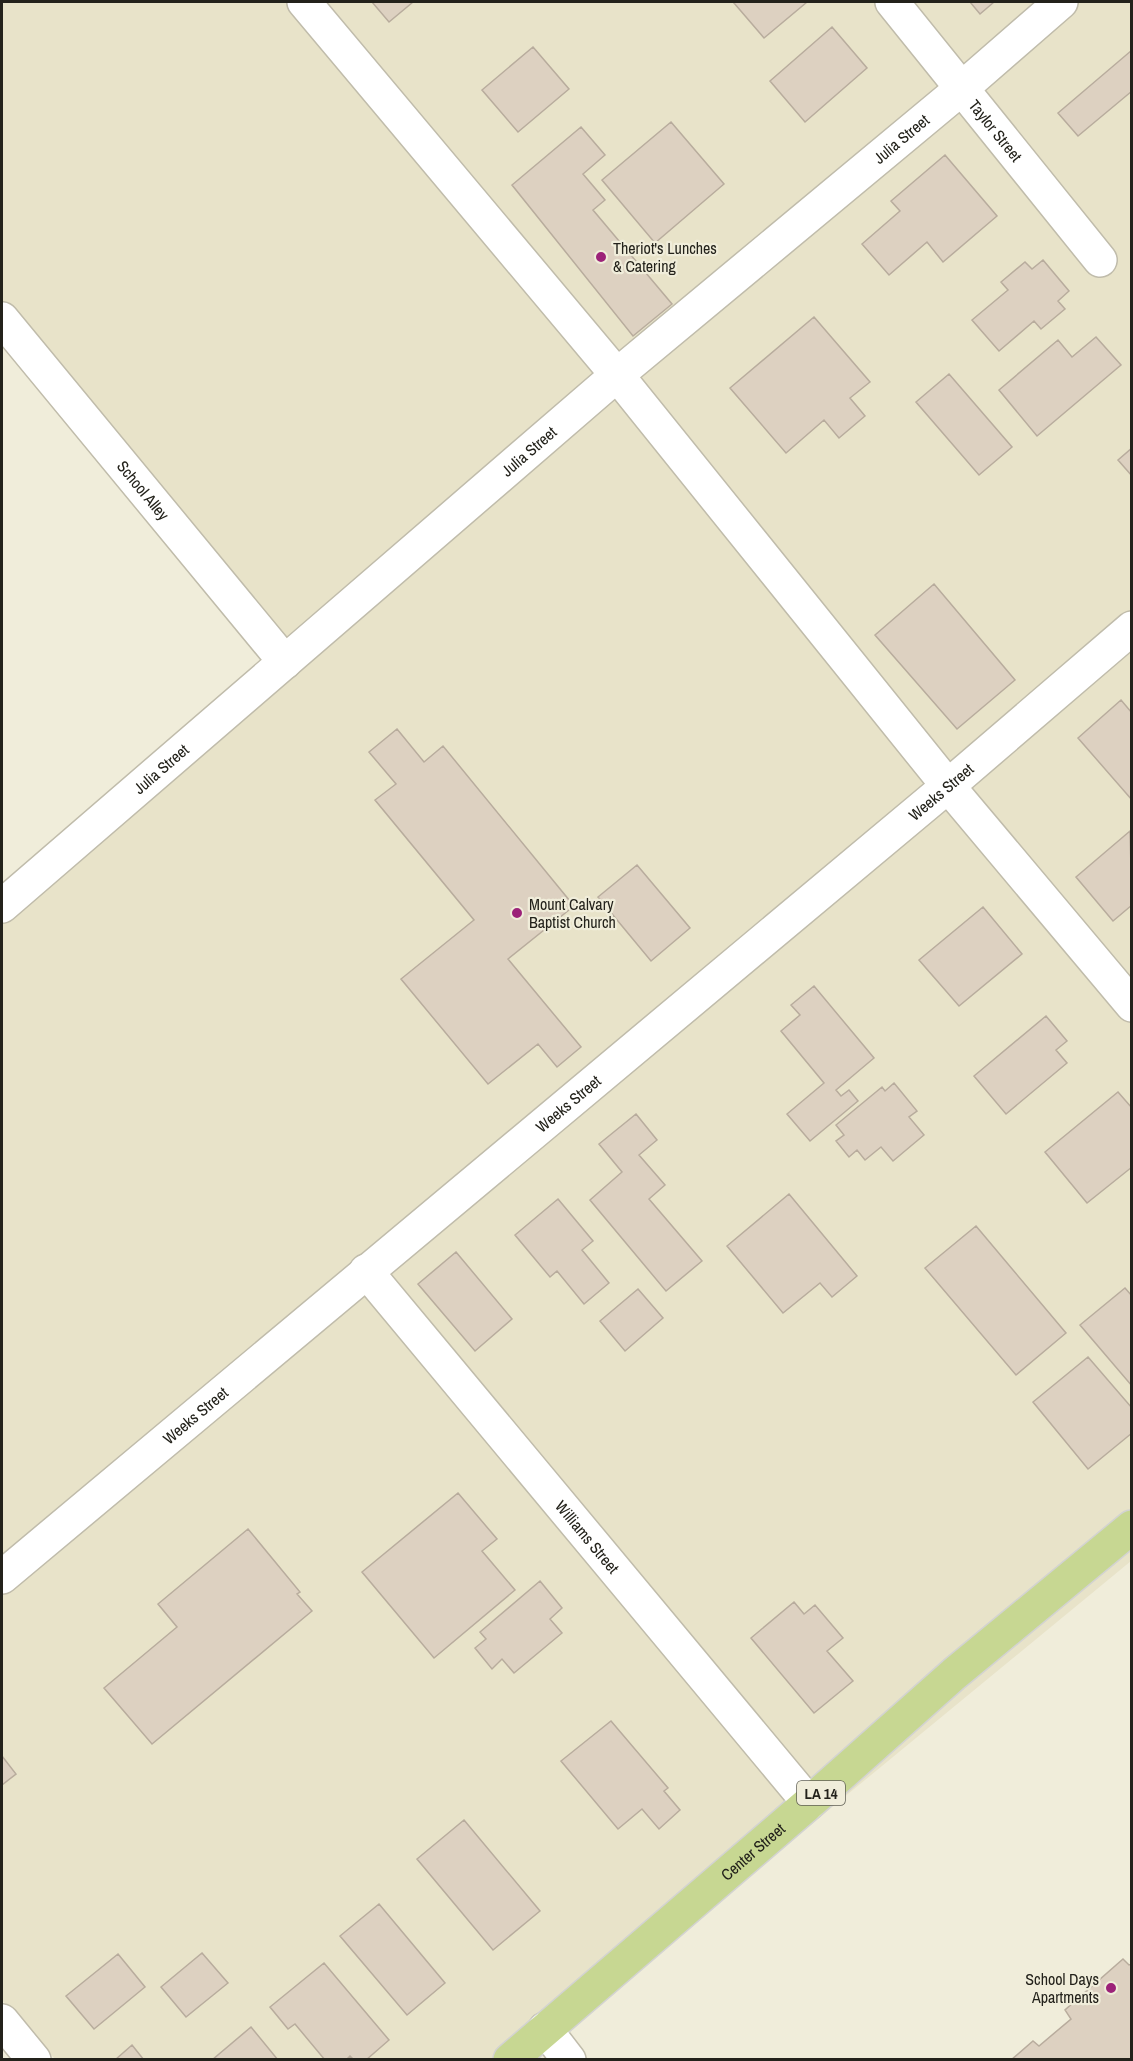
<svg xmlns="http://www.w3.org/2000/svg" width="1133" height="2061" font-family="'Archivo Narrow',sans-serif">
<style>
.built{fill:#e8e3c9}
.building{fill:#ddd1c1;stroke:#b8ac9d;stroke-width:1.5}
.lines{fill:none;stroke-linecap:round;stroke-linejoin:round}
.minor-casing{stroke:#c0bcab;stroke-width:36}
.major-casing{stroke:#d3d3d1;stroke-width:36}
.minor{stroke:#fff;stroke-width:33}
.major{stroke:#c7d792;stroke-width:33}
.poi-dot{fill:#9c2279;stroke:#f0edda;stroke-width:2}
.labels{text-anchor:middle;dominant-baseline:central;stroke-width:4.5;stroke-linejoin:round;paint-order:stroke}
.shield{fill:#f0edda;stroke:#605f54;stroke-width:1.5}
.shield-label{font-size:15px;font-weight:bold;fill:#23221b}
.street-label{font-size:16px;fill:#23221b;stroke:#f0edda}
.poi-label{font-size:16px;fill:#23221b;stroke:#f0edda;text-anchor:start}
</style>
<rect width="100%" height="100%" fill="#f0edda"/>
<path class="built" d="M2,2H1131V1561L526,2059H55L2,2000V905L285,662L2,319Z"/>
<path class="building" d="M372,2H413L389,22Z
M735,2H807L764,38L734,3Z
M970,2H994L980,14Z
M832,27L867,68L805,122L770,81Z
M533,47L569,89L518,132L482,90Z
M1132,50V91L1078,136L1058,113Z
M671,122L724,184L655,243L602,180Z
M581,127L605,155L583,174L605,200L593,210L672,304L633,336L512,185Z
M945,155L997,216L943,262L927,242L889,275L862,244L900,211L891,201Z
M1043,260L1069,291L1058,301L1065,309L1041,329L1034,321L999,351L972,320L1008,290L1001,282L1025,262L1032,269Z
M814,317L870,382L850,398L865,416L839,438L824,420L786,453L730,388Z
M1096,337L1121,365L1037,436L999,390L1058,340L1072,357Z
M949,374L1012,447L979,475L916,402Z
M1132,448V476L1118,460Z
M934,584L1015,680L957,729L875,635Z
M1121,700L1132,713V800L1078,738Z
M397,729L424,762L443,746L574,906L508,959L581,1047L557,1067L538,1044L488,1084L401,979L474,920L375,800L396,784L369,752Z
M1130,831L1132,905L1113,921L1076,877Z
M637,865L690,928L651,961L598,897Z
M983,907L1022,954L959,1006L919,960Z
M814,986L874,1058L836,1090L841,1096L849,1090L858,1101L810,1141L787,1114L824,1083L781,1031L800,1015L791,1005Z
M1046,1016L1067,1041L1056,1050L1067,1063L1006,1114L974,1076Z
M894,1083L917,1111L909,1117L924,1135L893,1161L881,1147L865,1160L857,1150L849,1157L836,1141L844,1135L836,1125L882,1087L885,1091Z
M1118,1092L1132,1108V1167L1087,1203L1045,1152Z
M636,1114L657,1140L639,1155L665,1185L649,1199L702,1261L666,1291L590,1200L622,1172L599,1144Z
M789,1194L857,1276L832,1297L820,1283L783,1313L727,1246Z
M558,1199L593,1241L582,1250L609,1283L584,1304L557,1271L550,1277L515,1235Z
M976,1226L1066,1333L1016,1375L925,1268Z
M456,1252L512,1319L475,1351L418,1284Z
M1125,1288L1132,1296V1386L1080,1325Z
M638,1289L663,1318L625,1351L600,1321Z
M1088,1357L1132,1408V1433L1088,1469L1033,1402Z
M458,1493L497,1539L482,1551L515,1590L434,1658L362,1572Z
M248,1529L300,1592L297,1594L312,1611L152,1744L104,1688L177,1627L158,1604Z
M540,1581L562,1608L550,1619L562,1633L514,1673L502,1659L492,1669L475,1648L486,1639L480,1632Z
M794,1602L804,1614L815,1605L843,1638L827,1651L853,1681L814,1713L751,1638Z
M611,1721L668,1788L664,1791L680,1810L659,1829L642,1809L618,1829L561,1761Z
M2,1756L16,1774L2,1785Z
M464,1820L540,1911L493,1950L417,1859Z
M379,1904L445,1983L407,2015L340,1936Z
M202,1953L228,1983L186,2017L161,1987Z
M118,1954L145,1987L94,2029L66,1996Z
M1123,1959L1129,1965L1132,1964V2060H1011L1033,2041L1039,2046L1071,2019L1065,2010Z
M324,1963L389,2040L366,2060H354L350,2056L346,2060H325L295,2024L288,2029L270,2007Z
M251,2027L278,2060H212Z
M132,2045L144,2060H115Z"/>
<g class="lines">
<defs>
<g id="minor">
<path d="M304,2L617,375L948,786L1132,1005"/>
<path id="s1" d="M892,2L1100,260"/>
<path id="s2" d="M2,319L285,662"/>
<path id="s3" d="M2,906L617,375L961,89L1061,2"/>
<path id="s4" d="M366,1271L809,1803"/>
<path id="s5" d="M2,1577L948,786L1132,628"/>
<path d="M2,2021L34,2060"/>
<path d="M545,2029L569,2060"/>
</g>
<g id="major">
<path id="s6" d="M510,2060L809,1803L954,1674L1132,1527"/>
</g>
</defs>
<use href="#minor" class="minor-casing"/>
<use href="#major" class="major-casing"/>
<use href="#minor" class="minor"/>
<use href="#major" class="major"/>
</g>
<g class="poi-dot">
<circle cx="601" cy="257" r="6"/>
<circle cx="517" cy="913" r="6"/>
<circle cx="1111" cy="1988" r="6"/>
</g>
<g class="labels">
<rect class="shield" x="797" y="1781" width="48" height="24" rx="4.5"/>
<g class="shield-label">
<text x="821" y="1793">LA 14</text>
</g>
<g class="street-label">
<text stroke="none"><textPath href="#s1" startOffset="165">Taylor Street</textPath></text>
<text stroke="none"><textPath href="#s3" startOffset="1182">Julia Street</textPath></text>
<text stroke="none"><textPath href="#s3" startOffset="696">Julia Street</textPath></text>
<text stroke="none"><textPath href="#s2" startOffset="222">School Alley</textPath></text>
<text stroke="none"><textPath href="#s3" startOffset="210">Julia Street</textPath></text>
<text stroke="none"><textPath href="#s5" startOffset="1224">Weeks Street</textPath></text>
<text stroke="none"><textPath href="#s5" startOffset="738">Weeks Street</textPath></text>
<text stroke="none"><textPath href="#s5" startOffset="252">Weeks Street</textPath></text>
<text stroke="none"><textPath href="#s4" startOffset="346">Williams Street</textPath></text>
<text stroke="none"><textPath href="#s6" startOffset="320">Center Street</textPath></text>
</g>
<g class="poi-label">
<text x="613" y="248">Theriot's Lunches<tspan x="613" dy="18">&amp; Catering</tspan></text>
<text x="529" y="904">Mount Calvary<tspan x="529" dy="18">Baptist Church</tspan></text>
<text x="1099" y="1979" text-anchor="end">School Days<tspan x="1099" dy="18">Apartments</tspan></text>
</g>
</g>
<rect width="1133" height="2061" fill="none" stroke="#23221b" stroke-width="6"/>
</svg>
